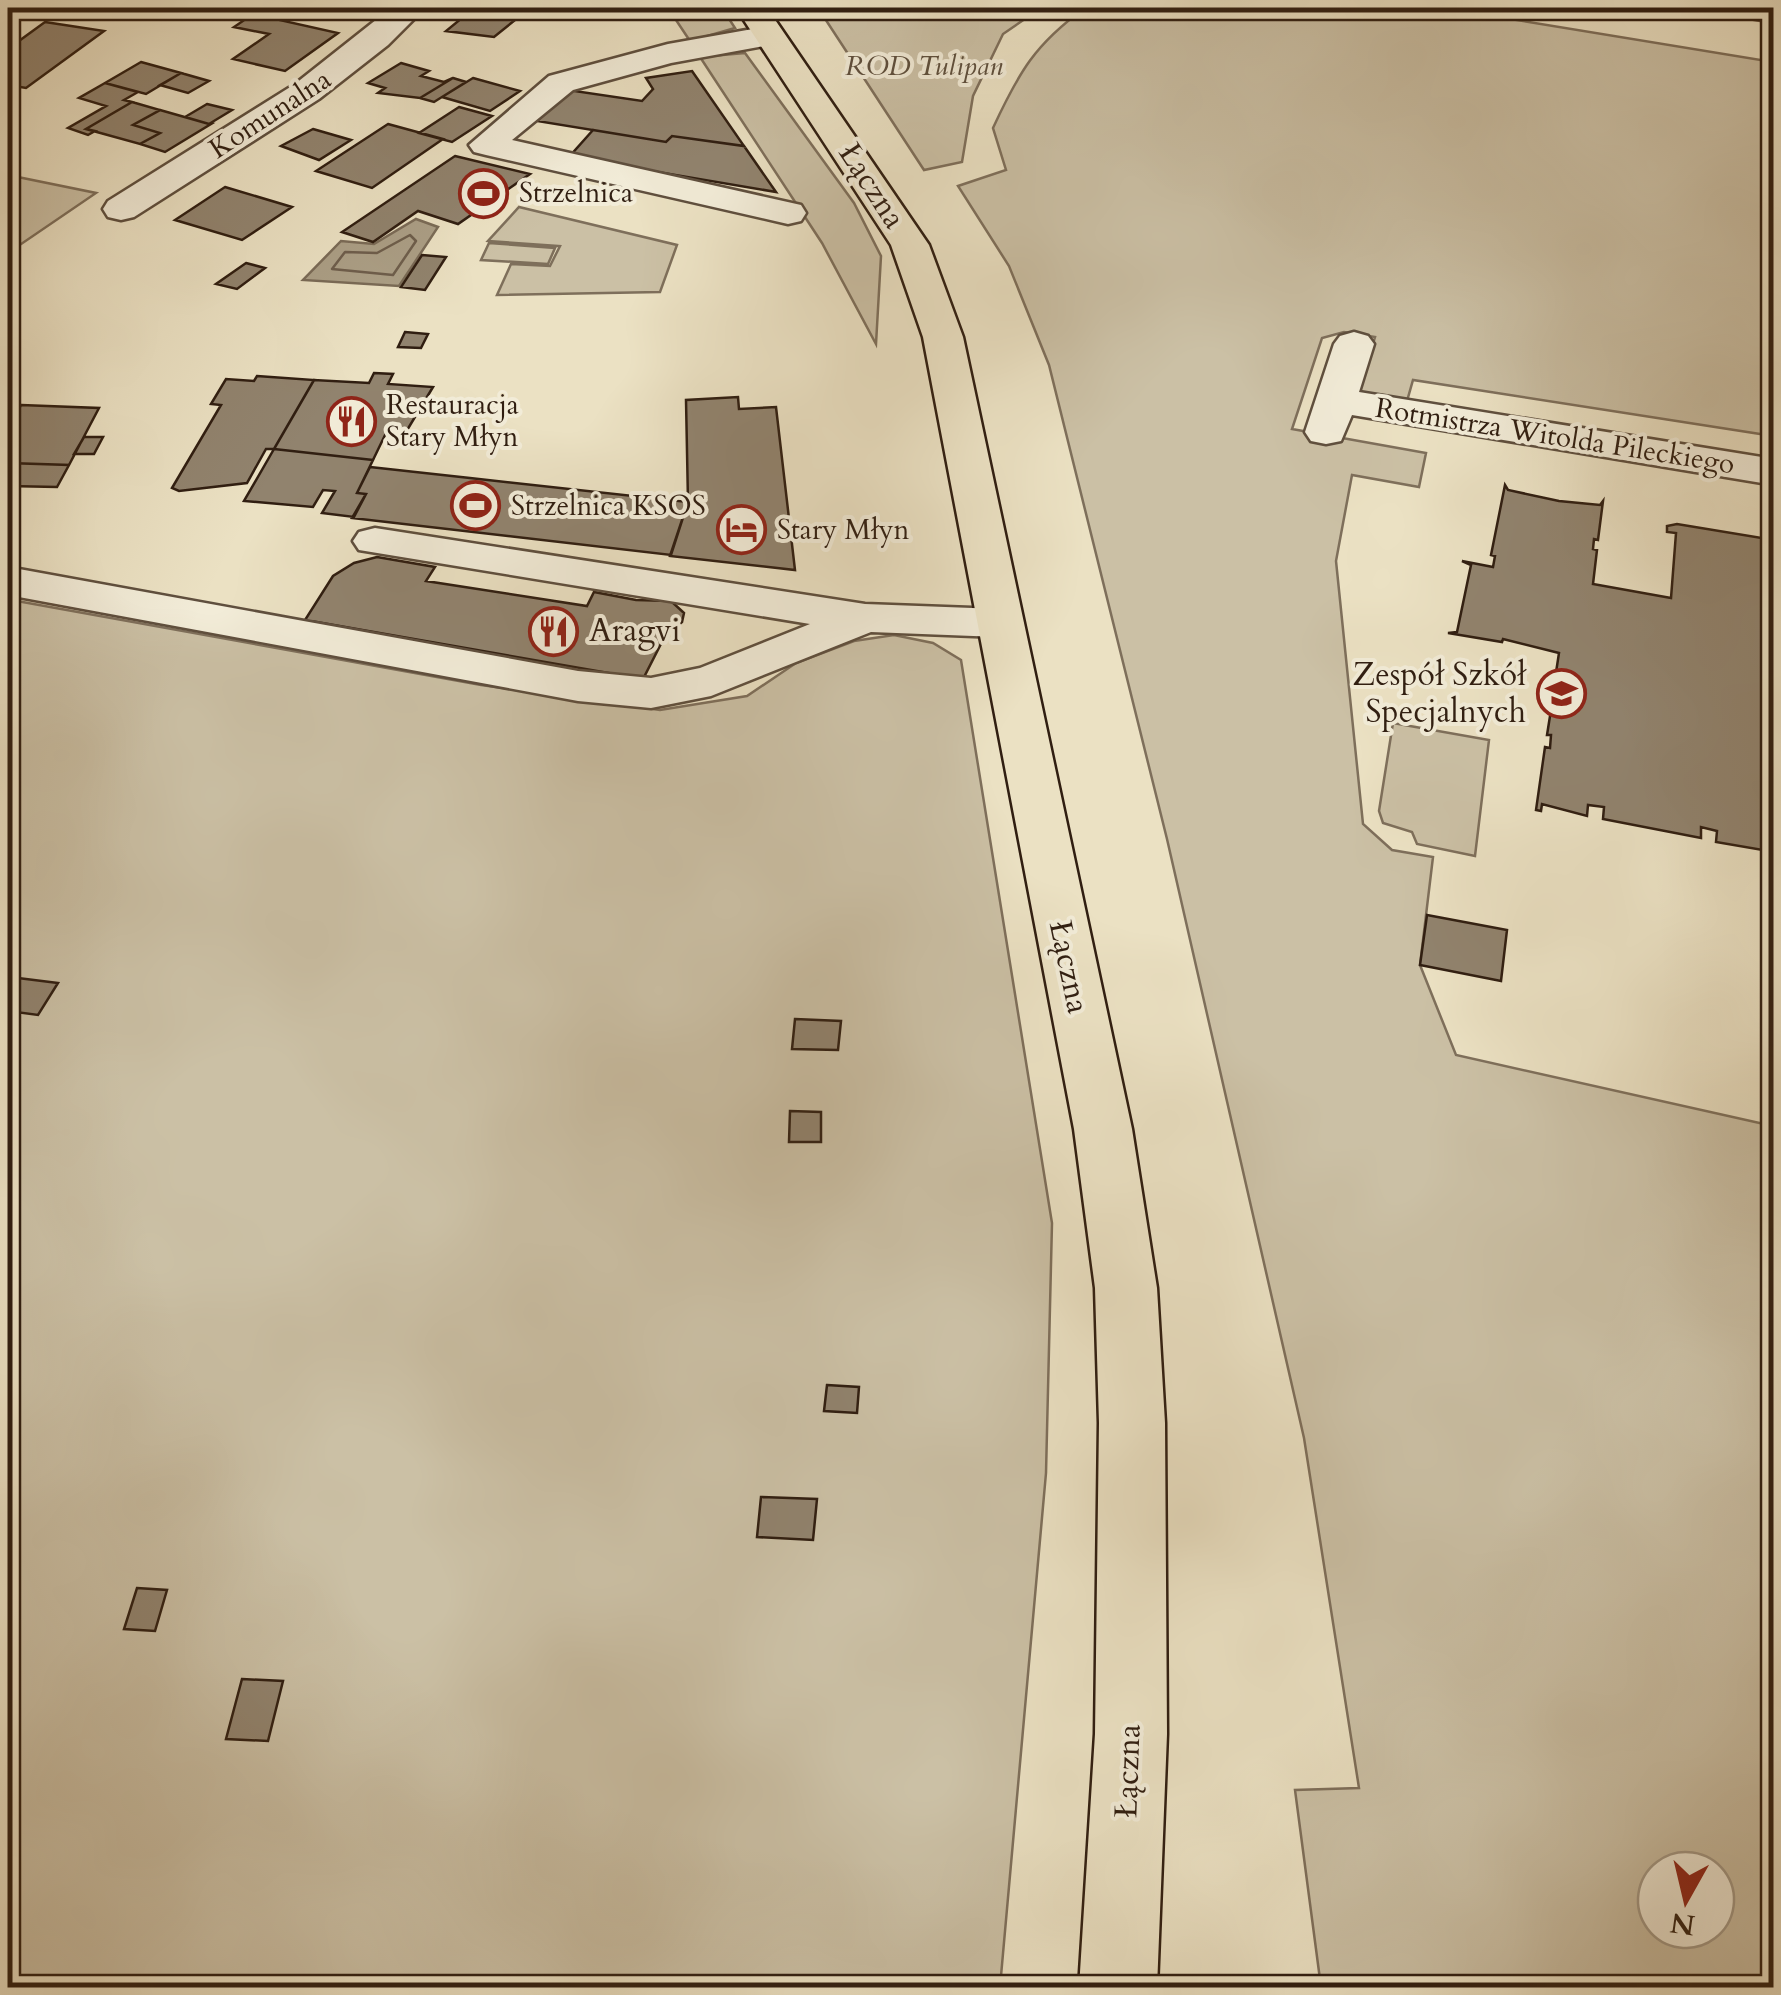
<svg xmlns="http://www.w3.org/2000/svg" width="1781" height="1995" font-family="Cardo,serif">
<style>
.green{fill:#cbc0a5;stroke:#7e6f5b;stroke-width:2.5;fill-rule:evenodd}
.water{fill:#ab9f86;stroke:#7a6b57;stroke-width:2.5}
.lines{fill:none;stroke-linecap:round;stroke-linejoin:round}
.shore{stroke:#6e5e4c;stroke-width:2.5}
.building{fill:#91836e;stroke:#301e11;stroke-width:2.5}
.minor-casing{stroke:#5f4f3e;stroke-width:5}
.major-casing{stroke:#301e11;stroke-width:5}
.minor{fill:#f2ecd8;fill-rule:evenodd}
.major{fill:#ebe1c3;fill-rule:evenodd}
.labels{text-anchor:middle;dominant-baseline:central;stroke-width:8;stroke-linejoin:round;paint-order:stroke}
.far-park-label{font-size:28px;font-style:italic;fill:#5e4f3d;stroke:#f2ecd8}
.far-street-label{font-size:28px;fill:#301e11;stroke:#f2ecd8}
.far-poi-label{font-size:28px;fill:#301e11;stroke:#f2ecd8;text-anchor:start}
.street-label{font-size:32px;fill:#301e11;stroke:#f2ecd8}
.poi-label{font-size:32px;fill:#301e11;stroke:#f2ecd8;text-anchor:start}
</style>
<rect width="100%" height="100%" fill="#ebe1c3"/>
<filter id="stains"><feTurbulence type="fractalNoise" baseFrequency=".002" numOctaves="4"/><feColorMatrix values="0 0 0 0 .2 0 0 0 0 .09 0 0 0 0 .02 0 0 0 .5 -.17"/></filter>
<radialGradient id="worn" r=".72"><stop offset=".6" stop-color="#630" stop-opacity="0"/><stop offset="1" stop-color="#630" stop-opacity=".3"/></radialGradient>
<path class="green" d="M668,8H722L735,28L690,41Z
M818,8H1041L1003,34L973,96L962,162L924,170Z
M1085,8H1443L1773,62V436L1413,380L1407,401L1358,393L1375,337L1344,332L1322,338L1292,429L1426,453L1419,487L1352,475L1336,561L1363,824L1392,850L1433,857L1420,965L1456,1055L1773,1126V1987H1321L1295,1790L1359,1788L1304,1438L1167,839L1049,365L1009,266L958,186L1006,170L993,128C1019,72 1035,44 1085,8ZM1656,1870H1716V1930H1656Z
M745,53L854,203L881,256L876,344L822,243L700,57Z
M8,175L96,193L8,253Z
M519,207L677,245L660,292L497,295L511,264L550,266L560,246L488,241Z
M489,243L555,248L548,264L481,260Z
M17,601L481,685L660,710L747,696L796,663L854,641L894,635L933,643L961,660L1052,1223L1046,1473L1000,1987L8,1988V612Z
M1393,723L1489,740L1475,856L1417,844L1412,832L1383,823L1379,811Z"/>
<path class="water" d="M416,219L438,227L399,286L303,280L341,241L374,244Z"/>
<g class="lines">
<path class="shore" d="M410,235L416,241L393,275L332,269L345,252L377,253Z"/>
</g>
<path class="building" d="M309,8H397L393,12L359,11L350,18L337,17L339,13L304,15Z
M468,13L499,19L515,20L494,37L446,31Z
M253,14L338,33L285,71L233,59L269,34L234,27Z
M45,22L104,31L26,88L8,85V49Z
M141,62L181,73L146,94L105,83Z
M401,63L429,71L421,76L444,82L453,78L420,98L378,93L385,88L368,83Z
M692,71L744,146L672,136L666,142L537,121L568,90L642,101L653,89L646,78Z
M181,73L209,81L188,93L160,85Z
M453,78L466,82L434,102L420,98Z
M473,78L520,91L490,111L442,97Z
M105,83L138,92L124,100L132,102L86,129L95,131L88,135L68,128L106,106L79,98Z
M132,102L160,110L133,125L160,133L140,144L86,129Z
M207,104L232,110L209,124L185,117Z
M459,107L492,116L452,142L419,133Z
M160,110L209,124H211L165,152L140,144L160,133L133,125Z
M388,124L443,139L372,188L316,171Z
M313,129L351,140L319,160L281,146Z
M593,130L666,142L672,136L744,146L776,192L569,157Z
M455,156L530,174L458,224L418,211L373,242L342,232Z
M225,187L292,207L242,240L175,220Z
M422,255L446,257L425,290L401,287Z
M246,263L265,268L237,289L216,284Z
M405,332L428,334L421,348L398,347Z
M374,373L393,374L388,384L433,387L406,432L387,431L373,460L274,449L314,380L369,383Z
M257,376L314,380L274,449H266L247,483L179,491L172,488L221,405L211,404L226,379L254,381Z
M738,397L739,409L776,407L795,570L670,556L688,502L686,400Z
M21,405L99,408L69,465L8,463V430Z
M84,437H103L94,454H74Z
M274,449L373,460L357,493L366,494L354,517L322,513L335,491L323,490L313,507L244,501Z
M8,463L69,465L57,487L8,486Z
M370,467L470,478L688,502L671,555L352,518L366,494L357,493Z
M1505,485L1508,490L1559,501L1600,505L1603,501L1598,540L1594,539L1593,549L1597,550L1593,584L1671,598L1676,533L1667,532V526L1677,524L1774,540V720L1769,719V731H1773L1771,777H1767V789H1771L1769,856L1763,855V850L1716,842L1717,831L1701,827V838L1603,819L1604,807L1588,805L1587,816L1542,804L1541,811L1536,810L1545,747L1550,748L1551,735H1547L1554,691H1558L1560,680L1555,679L1559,653L1503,639L1502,642L1448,633L1457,632L1471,565L1462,561L1493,567L1495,556L1491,555Z
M377,557L435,567L426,581L587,606L594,592L636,600L671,601L684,613L682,622L665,636L643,679L305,620L333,576L354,563Z
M1427,915L1507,930L1501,981L1420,965Z
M10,977L58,983L38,1015L8,1011Z
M795,1019L841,1021L838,1050L792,1049Z
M790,1111L821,1112V1142H789Z
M827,1385L859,1387L857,1413L824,1411Z
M761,1497L817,1499L813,1540L757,1537Z
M137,1588L167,1590L155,1631L124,1629Z
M242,1679L283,1681L268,1741L226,1739Z"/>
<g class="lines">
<defs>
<path id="minor" d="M391,8H425L388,45L319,99L134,217L121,220L108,217L103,209L108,201L295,84Z
M1728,8H1774V22L1732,15Z
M769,26L780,29L785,36L780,43L671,63L573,90L512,140L801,205L806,213L801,221L788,224L486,155L474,152L469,145L549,76L668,44Z
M1354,332L1368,336L1374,344L1359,392L1774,459V485L1352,415L1341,441L1326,444L1311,441L1305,432L1334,344L1340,336Z
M375,528L865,604L999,609L1015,613L1022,623L1015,633L999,637L871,632L711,696L651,708L578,701L8,595V567L578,671L651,678L700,668L810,624L359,550L353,541L359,532Z"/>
<path id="major" d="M736,8H767L929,245L963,337L1132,1129L1157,1288L1165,1423L1167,1734L1157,1988H1079L1095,1734L1099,1423L1095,1288L1074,1129L923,337L891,245Z"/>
</defs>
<use href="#minor" class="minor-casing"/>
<use href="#major" class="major-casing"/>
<use href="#minor" class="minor"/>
<use href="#major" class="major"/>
</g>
<defs>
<symbol id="stadium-ring" viewBox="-11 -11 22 22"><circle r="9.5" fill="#f2ecd8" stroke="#8f2418" stroke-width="1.5"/><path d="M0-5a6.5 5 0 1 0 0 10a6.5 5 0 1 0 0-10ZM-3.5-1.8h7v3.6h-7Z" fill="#8f2418"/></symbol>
<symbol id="restaurant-ring" viewBox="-11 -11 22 22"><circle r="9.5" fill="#f2ecd8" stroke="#8f2418" stroke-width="1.5"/><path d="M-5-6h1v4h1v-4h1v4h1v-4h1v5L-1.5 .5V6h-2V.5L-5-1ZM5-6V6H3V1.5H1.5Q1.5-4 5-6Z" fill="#8f2418"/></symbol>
<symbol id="hotel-ring" viewBox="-11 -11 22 22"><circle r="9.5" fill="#f2ecd8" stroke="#8f2418" stroke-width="1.5"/><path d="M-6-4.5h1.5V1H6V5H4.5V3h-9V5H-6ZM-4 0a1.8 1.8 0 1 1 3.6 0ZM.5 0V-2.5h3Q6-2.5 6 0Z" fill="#8f2418"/></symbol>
<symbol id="school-ring" viewBox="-11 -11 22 22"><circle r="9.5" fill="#f2ecd8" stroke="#8f2418" stroke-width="1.5"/><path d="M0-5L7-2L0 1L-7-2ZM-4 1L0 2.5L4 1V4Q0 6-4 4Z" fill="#8f2418"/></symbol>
</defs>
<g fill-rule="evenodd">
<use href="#stadium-ring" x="456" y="166" width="55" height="55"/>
<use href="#restaurant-ring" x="324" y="394" width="55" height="55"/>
<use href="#stadium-ring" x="448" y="478" width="55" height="55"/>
<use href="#hotel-ring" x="714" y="502" width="55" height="55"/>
<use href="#restaurant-ring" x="526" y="604" width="55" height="55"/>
<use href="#school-ring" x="1534" y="666" width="55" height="55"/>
</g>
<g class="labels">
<g class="far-park-label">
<text x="924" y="66">ROD Tulipan</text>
</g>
<g class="far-street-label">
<text transform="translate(270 114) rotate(-33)">Komunalna</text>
<text transform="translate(1555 436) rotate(9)">Rotmistrza Witolda Pileckiego</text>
</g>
<g class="far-poi-label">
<text x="519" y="193">Strzelnica</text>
<text x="386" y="405">Restauracja<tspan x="386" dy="32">Stary Młyn</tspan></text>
<text x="511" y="506">Strzelnica KSOS</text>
<text x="777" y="530">Stary Młyn</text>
</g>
<g class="street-label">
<text transform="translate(872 186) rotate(57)">Łączna</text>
<text transform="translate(1069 967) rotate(78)">Łączna</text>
<text transform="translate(1128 1771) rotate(-88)">Łączna</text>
</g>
<g class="poi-label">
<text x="589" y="631">Aragvi</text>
<text x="1526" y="675" text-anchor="end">Zespół Szkół<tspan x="1526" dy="37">Specjalnych</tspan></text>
</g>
</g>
<rect width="1781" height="1995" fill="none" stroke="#ebe1c3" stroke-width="40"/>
<rect x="10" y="10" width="1761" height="1975" fill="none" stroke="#301e11" stroke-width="5"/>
<rect x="20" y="20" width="1741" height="1955" fill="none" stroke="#301e11" stroke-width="2.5"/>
<g transform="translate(1686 1900) rotate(188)"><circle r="48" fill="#f2ecd8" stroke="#a49a88" stroke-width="2.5"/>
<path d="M0-8L18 38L0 25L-18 38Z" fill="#8f2418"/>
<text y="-15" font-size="28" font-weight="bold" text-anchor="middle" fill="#301e11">N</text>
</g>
<rect width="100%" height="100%" filter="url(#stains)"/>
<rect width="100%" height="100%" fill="url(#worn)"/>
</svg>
